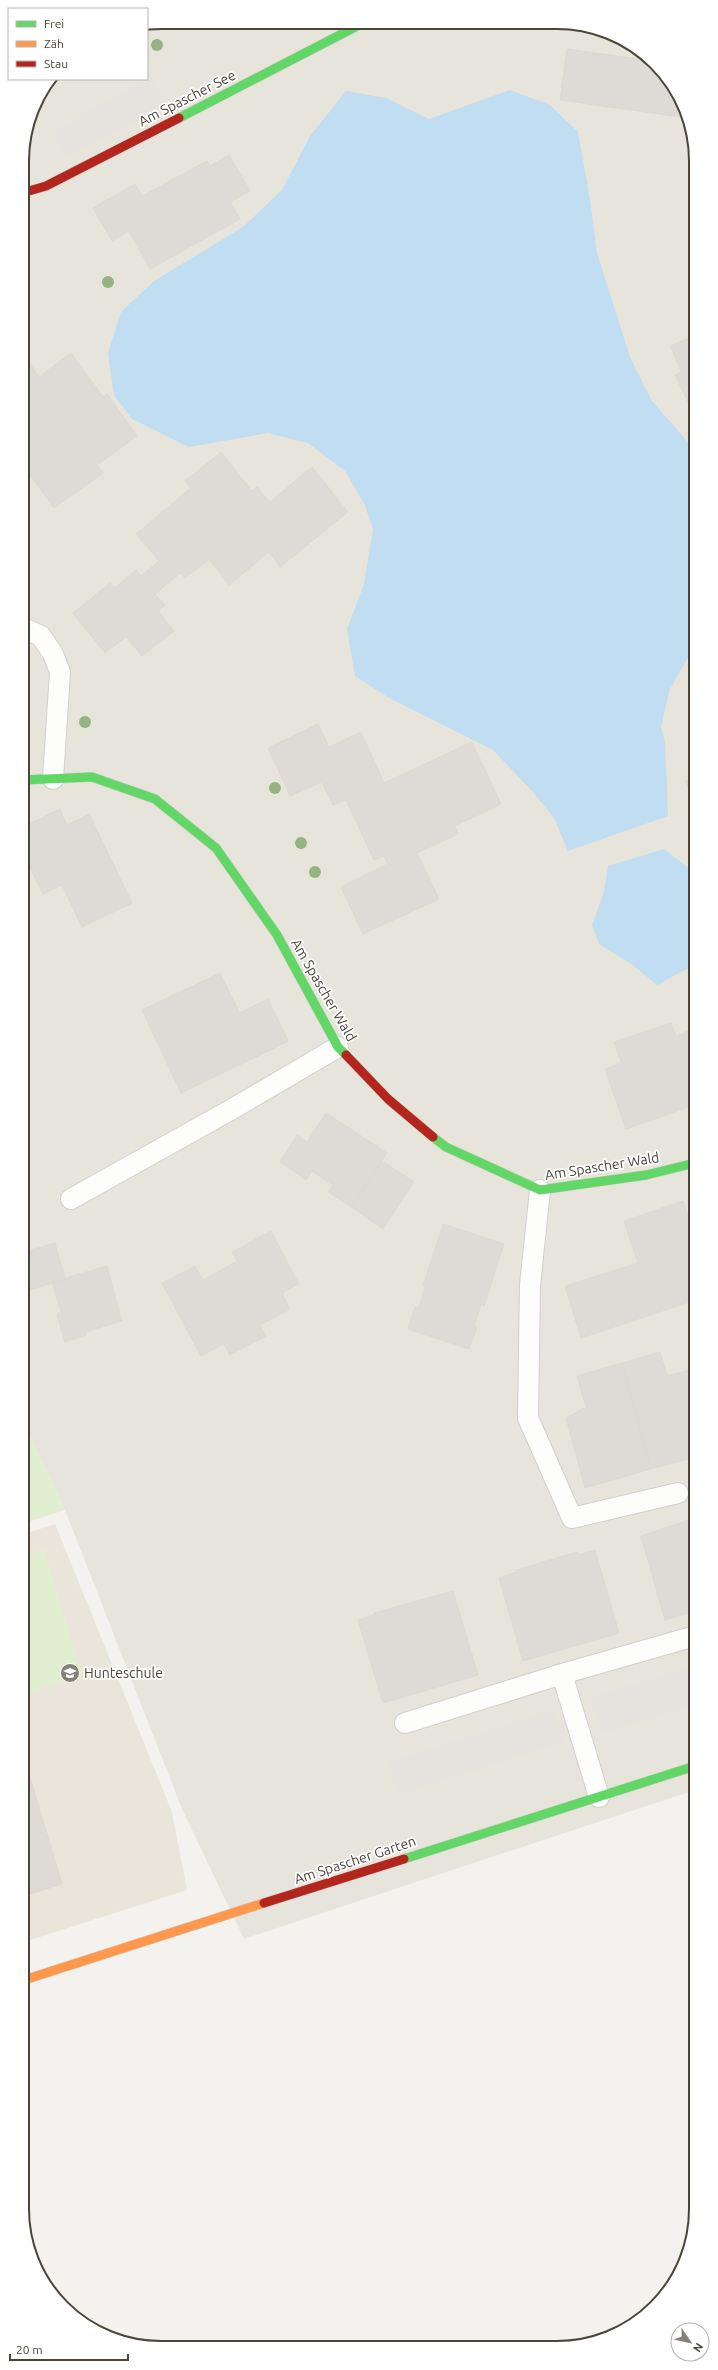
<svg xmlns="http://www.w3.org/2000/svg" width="718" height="2370" font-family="Ubuntu,sans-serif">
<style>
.residential{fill:#e7e4dc}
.education{fill:#eae5da}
.green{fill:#e1eecf}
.parking{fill:#e6e3df}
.water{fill:#c0ddf1}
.building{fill:#dedbd6;stroke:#dcd9d4}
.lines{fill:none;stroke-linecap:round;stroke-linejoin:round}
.lane-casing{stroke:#d2d0cb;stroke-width:22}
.fast-casing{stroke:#d3cfc5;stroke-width:10}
.slow-casing{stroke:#d3cfc5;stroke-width:10}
.jam-casing{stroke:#d3cfc5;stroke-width:10}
.lane{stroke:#fdfdfc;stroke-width:20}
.fast{stroke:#63d668;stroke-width:9}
.slow{stroke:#ff974d;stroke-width:9}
.jam{stroke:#b3261e;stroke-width:9}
.tree{fill:#96b382}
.labels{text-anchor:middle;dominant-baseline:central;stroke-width:3.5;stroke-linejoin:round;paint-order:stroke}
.street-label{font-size:14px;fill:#4b4439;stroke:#fff}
.poi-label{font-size:14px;fill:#4b4439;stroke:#fff;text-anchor:start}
.rim{fill:none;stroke:#4b4439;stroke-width:2}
</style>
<rect width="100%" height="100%" fill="#f4f2ee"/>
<path class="residential" d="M161,22L584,25L626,41L655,63L682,99L693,134L695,1790L244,1939L182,1809L65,1510L24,1423L22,152L36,100L51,79H147V25Z"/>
<path class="education" d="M55,1524L172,1812L187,1890L24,1942V1534Z"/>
<path class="green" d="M24,1423L65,1510L24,1523Z
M44,1549L83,1677L24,1693V1557Z"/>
<path class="parking" d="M153,75L167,105L66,158L51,132Z
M695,1665V1705L601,1734L589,1697Z
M553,1710L565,1742L398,1795L388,1762Z"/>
<path class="water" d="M510,90L550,105L578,132L590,199L597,253L630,357L652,401L694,449V647L670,689L661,727L665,741L668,816L568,851L554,818L533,792L493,750L389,698L355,676L347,629L364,584L373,529L364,503L345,471L308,443L268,433L189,447L132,419L114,395L108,353L121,312L154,281L243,227L282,190L310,136L346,91L386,98L429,119Z
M664,849L694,872V965L657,985L633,965L599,944L592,925L604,892L608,866Z"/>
<path class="building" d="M567,49L653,61L682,99L688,118L560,100Z
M229,155L250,191L230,202L240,219L150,269L129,231L112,241L93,208L135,184L142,196L207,161L210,166Z
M694,336V404L690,406L675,375L682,372L670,346Z
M71,353L103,397L107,394L137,436L97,465L103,473L54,508L23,465V365L28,361L39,377Z
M221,452L252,491L257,487L270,502L312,467L348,512L280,567L269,552L229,585L209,559L185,578L180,573L155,594L165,605L158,611L174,631L142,656L126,637L105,653L73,613L110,583L115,588L136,570L141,576L159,561L136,534L191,488L185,481Z
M318,724L329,747L361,732L384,783L472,742L501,804L455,826L458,834L417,853L439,899L363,934L341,887L388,864L384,856L374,860L346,800L333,805L322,782L290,796L268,748Z
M694,776V798L685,782Z
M60,809L67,825L89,814L132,903L82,927L62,885L43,894L23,853V827Z
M220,973L260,1055L181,1093L142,1010Z
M268,999L288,1041L260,1055L239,1013Z
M671,1023L676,1036L694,1029V1092L691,1093L694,1105L626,1129L605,1069L621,1063L614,1042Z
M326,1113L387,1153L351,1207L328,1192L333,1185L312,1171L306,1180L280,1162L297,1135L307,1142Z
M382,1161L414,1182L383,1229L351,1207Z
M683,1201L695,1238V1300L581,1338L565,1286L638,1263L624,1221Z
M443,1224L504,1244L484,1306L481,1304L474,1326L477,1327L469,1349L408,1329L415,1307L419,1308L425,1286H423Z
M271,1231L299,1284L282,1293L290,1309L260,1325L266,1336L230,1355L224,1344L201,1356L162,1283L195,1266L203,1280L237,1261L232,1252Z
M55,1243L65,1279L30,1290L24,1265V1252Z
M107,1266L122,1321L85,1332L86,1335L65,1342L57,1314L61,1312L52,1282Z
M660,1352L667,1376L689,1370L695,1390V1457L651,1469L622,1363Z
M622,1363L651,1469L585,1488L566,1418L586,1407L577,1376Z
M695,1518V1611L665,1620L641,1536Z
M595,1550L619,1633L523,1661L499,1578L517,1572L516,1570L577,1552L578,1555Z
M453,1591L478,1675L383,1703L358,1620L375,1615L374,1613Z
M28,1770L62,1884L24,1896V1771Z"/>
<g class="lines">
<defs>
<path id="lane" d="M23,628L41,636L53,654L60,672L53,779
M540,1190L530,1285L528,1418L572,1518L678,1493
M71,1199L234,1108L338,1047
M562,1674L599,1797
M405,1723L562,1674L695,1636"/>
<path id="fast" d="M179,118L363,23
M23,780L92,777L155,799L216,848L277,935L338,1047L346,1055
M433,1137L446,1147L540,1190L646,1175L695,1163
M404,1859L695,1766"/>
<path id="slow" d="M24,1980L264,1903"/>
<path id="jam" d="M22,193L46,186L179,118
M346,1055L388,1099L433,1137
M264,1903L404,1859"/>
</defs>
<use href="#lane" class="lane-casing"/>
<use href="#fast" class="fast-casing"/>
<use href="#slow" class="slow-casing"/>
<use href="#jam" class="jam-casing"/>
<use href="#lane" class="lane"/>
<use href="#fast" class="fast"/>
<use href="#slow" class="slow"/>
<use href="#jam" class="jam"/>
</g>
<g class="tree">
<circle cx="157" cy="45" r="6"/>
<circle cx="108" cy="282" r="6"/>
<circle cx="85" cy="722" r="6"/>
<circle cx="275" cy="788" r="6"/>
<circle cx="301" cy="843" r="6"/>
<circle cx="315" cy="872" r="6"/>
</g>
<defs>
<symbol id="school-disc" viewBox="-11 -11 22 22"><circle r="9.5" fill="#868178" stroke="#fff"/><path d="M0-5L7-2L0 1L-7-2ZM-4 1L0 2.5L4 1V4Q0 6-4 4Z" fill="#fff"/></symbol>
</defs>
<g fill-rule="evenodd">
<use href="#school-disc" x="59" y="1662" width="22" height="22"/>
</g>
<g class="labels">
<g class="street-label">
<text transform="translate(187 98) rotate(-27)">Am Spascher See</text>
<text transform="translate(324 990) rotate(60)">Am Spascher Wald</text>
<text transform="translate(602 1166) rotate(-9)">Am Spascher Wald</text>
<text transform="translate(355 1860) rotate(-18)">Am Spascher Garten</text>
</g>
<g class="poi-label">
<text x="84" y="1673">Hunteschule</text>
</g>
</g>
<path d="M0 0H718V2370H0ZM161 29H557A132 132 0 0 1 689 161V2209A132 132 0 0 1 557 2341H161A132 132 0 0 1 29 2209V161A132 132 0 0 1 161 29Z" fill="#fff" fill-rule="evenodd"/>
<path class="rim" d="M161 29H557A132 132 0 0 1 689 161V2209A132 132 0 0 1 557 2341H161A132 132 0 0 1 29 2209V161A132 132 0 0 1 161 29Z"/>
<rect x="8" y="8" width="140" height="72" fill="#ffffff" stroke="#b7b4b0"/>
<rect x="16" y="21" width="20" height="6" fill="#63d668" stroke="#b7b4b0"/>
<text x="44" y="28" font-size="12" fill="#4b4439">Frei</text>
<rect x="16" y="41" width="20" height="6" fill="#ff974d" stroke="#b7b4b0"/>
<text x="44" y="48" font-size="12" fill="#4b4439">Zäh</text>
<rect x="16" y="61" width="20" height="6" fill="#b3261e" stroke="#b7b4b0"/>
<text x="44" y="68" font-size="12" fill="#4b4439">Stau</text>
<g transform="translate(690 2342) rotate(124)"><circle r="19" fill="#ffffff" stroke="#b7b4b0"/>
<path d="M0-3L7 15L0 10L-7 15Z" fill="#868178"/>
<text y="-6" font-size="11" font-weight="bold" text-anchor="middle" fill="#4b4439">N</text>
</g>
<path d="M10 2354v6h118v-6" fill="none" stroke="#4b4439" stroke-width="2"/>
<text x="16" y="2354" font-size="12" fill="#4b4439" stroke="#ffffff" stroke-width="3" paint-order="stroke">20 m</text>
</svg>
